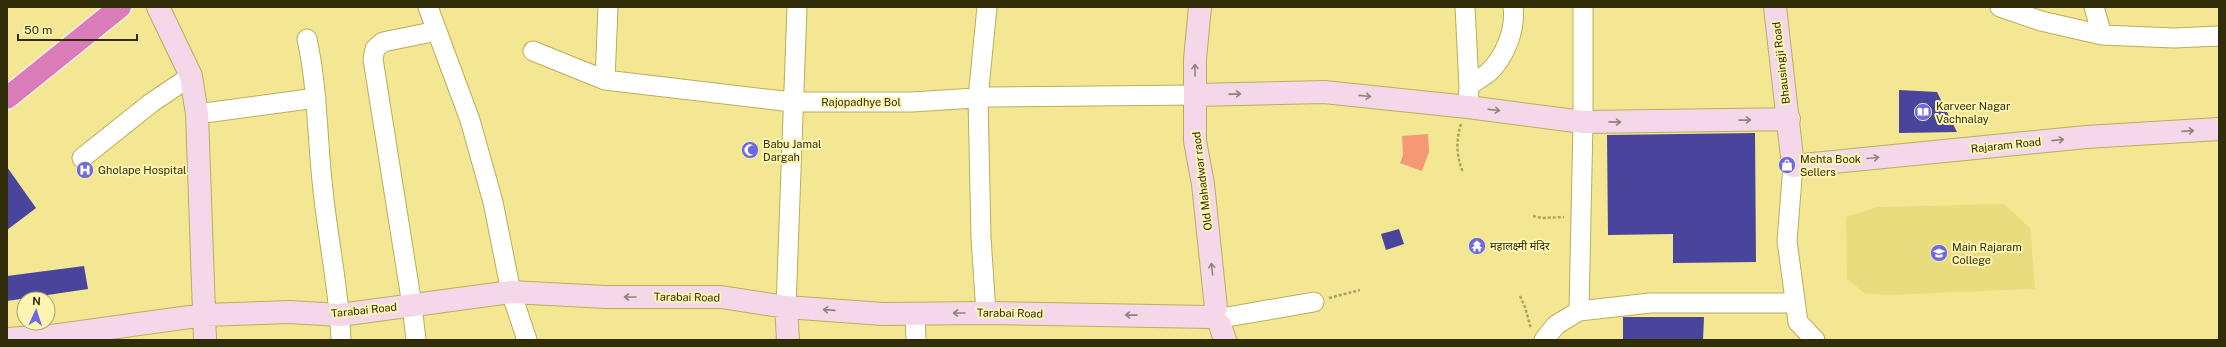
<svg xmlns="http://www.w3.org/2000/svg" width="2226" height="347" font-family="'Public Sans','Noto Sans Devanagari',sans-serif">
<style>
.built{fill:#e9dc7f}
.green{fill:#f79874}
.building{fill:#49449c}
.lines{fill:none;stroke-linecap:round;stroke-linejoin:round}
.street-casing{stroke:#b9ae5b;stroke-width:21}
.secondary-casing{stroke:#b9ae5b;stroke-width:24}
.highway-casing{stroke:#fff;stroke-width:24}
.path{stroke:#ada461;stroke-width:2.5;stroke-dasharray:3 2;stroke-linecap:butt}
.street{stroke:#fff;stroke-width:19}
.secondary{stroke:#f4d8ea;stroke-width:22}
.highway{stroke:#da7cba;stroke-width:22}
.oneway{stroke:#93827a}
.labels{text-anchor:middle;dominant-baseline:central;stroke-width:4;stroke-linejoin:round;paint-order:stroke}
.street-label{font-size:11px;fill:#322d09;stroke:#fdf4b2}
.poi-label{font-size:11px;fill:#322d09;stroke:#fdf4b2;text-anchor:start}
</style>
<rect width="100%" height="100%" fill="#f3e793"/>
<path class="built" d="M2004,204L2030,228L2035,289L1886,295L1864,293L1847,279L1846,217L1877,207Z"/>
<path class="green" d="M1428,134L1429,152L1422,171L1400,163L1403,155L1402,136Z"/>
<path class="building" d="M1899,90L1937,92L1957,132L1899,133Z
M1755,133L1756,262L1673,263V234L1608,235L1607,135Z
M7,167L36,208L7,230Z
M1399,229L1404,244L1386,250L1381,234Z
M84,266L88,289L7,301V276Z
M1623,317H1704L1703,340H1623Z"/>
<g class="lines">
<defs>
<path id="street" d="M428,7L470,120L493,202L511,292L527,340
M1465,7L1469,86L1468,107
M2000,7L2041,21L2102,35L2174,38L2219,36
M2094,7L2102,35
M307,39C318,89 317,139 323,190C328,240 339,289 341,340
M533,51L605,80L792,102H912L991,97L1196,95
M605,80L608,7
M1469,86C1475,81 1483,77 1489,72C1505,57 1516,29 1513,7
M197,114L316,98
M82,158L151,103L191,76
M1793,166L1787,241L1798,322L1815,340
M786,307L797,7
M1579,311L1583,122V7
M915,313L916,340
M986,313L981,237L978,98L987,7
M1227,317L1314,302
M416,340L412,305L373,59L375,49L383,42L437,31
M1544,340L1556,325L1579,311L1650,303H1795"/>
<path id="secondary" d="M158,7L191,76L197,114L205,340
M1200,7L1195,59V141L1203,184L1216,308
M1775,7L1793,166L2086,137L2219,129
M1196,95L1324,92L1468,107L1583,122L1789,119
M786,307L788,340
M1220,325L1225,340
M7,339L52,336L204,315L289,312L340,315L511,292L606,297H721L786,307L883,314L986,313L1209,317"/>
<path id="highway" d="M7,98L120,7"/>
</defs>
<use href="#street" class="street-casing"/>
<use href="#secondary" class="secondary-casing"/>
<use href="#highway" class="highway-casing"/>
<path class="path" d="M1461,124C1456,140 1456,156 1463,172
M1533,216L1542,218L1564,217
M1520,296L1525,307L1531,329
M1329,298L1360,290"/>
<use href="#street" class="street"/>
<use href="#secondary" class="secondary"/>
<use href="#highway" class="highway"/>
</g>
<defs><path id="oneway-shaft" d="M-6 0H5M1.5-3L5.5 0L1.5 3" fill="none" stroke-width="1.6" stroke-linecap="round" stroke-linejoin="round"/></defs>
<g class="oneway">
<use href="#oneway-shaft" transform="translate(1195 70) rotate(-91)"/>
<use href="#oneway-shaft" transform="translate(1235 94) rotate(-1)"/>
<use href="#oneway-shaft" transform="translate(1365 96) rotate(6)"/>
<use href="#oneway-shaft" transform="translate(1494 110) rotate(7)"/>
<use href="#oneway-shaft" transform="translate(1745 120) rotate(-1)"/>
<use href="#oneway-shaft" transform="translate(1615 122) rotate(1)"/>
<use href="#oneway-shaft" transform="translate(2188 131) rotate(-4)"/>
<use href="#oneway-shaft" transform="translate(2058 140) rotate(-6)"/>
<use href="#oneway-shaft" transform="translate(1873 158) rotate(-5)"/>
<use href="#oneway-shaft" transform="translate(1212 269) rotate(-96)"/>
<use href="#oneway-shaft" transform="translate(630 297) rotate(-180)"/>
<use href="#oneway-shaft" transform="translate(829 310) rotate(-176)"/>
<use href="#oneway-shaft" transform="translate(959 313) rotate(180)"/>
<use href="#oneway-shaft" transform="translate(1131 315) rotate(-179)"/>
</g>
<defs>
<symbol id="library-disc" viewBox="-11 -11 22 22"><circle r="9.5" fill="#6e69e3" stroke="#fdf4b2"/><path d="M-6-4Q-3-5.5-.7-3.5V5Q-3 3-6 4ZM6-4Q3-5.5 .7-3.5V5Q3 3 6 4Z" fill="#fff"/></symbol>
<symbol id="mosque-disc" viewBox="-11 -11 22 22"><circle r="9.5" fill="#6e69e3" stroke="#fdf4b2"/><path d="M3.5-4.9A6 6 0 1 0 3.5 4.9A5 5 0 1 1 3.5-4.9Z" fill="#fff"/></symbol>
<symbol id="shop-disc" viewBox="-11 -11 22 22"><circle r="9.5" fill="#6e69e3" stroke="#fdf4b2"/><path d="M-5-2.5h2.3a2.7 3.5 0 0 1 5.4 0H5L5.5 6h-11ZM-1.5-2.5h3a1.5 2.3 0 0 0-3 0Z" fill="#fff"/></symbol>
<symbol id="hospital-disc" viewBox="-11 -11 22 22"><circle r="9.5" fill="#6e69e3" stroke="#fdf4b2"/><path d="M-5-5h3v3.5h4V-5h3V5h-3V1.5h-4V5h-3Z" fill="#fff"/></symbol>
<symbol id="temple-disc" viewBox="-11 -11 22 22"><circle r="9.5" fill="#6e69e3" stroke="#fdf4b2"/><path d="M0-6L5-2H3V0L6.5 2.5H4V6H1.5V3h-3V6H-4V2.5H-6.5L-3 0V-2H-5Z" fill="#fff"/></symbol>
<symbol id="school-disc" viewBox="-11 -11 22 22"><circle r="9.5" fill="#6e69e3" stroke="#fdf4b2"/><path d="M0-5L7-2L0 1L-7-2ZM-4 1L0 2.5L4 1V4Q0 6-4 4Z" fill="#fff"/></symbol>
</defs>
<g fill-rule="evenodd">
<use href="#library-disc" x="1913" y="102" width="20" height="20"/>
<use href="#mosque-disc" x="740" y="140" width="20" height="20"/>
<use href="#shop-disc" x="1777" y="155" width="20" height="20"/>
<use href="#hospital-disc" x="75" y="160" width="20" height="20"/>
<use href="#temple-disc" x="1467" y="236" width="20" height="20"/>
<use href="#school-disc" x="1929" y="243" width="20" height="20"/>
</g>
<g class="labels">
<g class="street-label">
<text transform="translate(1781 63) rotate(-97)">Bhausingji Road</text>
<text x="861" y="102">Rajopadhye Bol</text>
<text transform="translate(2006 145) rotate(-6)">Rajaram Road</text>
<text transform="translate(1202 181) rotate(-97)">Old Mahadwar raod</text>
<text transform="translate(687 297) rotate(1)">Tarabai Road</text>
<text transform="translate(364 310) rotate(-6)">Tarabai Road</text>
<text transform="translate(1010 313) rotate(1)">Tarabai Road</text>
</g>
<g class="poi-label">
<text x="1936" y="106">Karveer Nagar<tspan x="1936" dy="13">Vachnalay</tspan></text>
<text x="763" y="144">Babu Jamal<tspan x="763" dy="13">Dargah</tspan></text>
<text x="1800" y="159">Mehta Book<tspan x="1800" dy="13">Sellers</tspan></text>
<text x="98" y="170">Gholape Hospital</text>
<text x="1490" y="246">महालक्ष्मी मंदिर</text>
<text x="1952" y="247">Main Rajaram<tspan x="1952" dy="13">College</tspan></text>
</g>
</g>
<rect width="2226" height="347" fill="none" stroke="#322d09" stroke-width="16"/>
<g transform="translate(36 311) rotate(3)"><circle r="19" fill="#fdf4b2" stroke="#aca46e"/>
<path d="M0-3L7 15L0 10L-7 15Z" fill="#6e69e3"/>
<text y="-6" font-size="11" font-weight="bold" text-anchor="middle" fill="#322d09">N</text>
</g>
<path d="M18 34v6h119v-6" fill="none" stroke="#322d09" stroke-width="2"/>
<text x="24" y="34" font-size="12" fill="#322d09" stroke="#fdf4b2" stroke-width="3" paint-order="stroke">50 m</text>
</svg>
